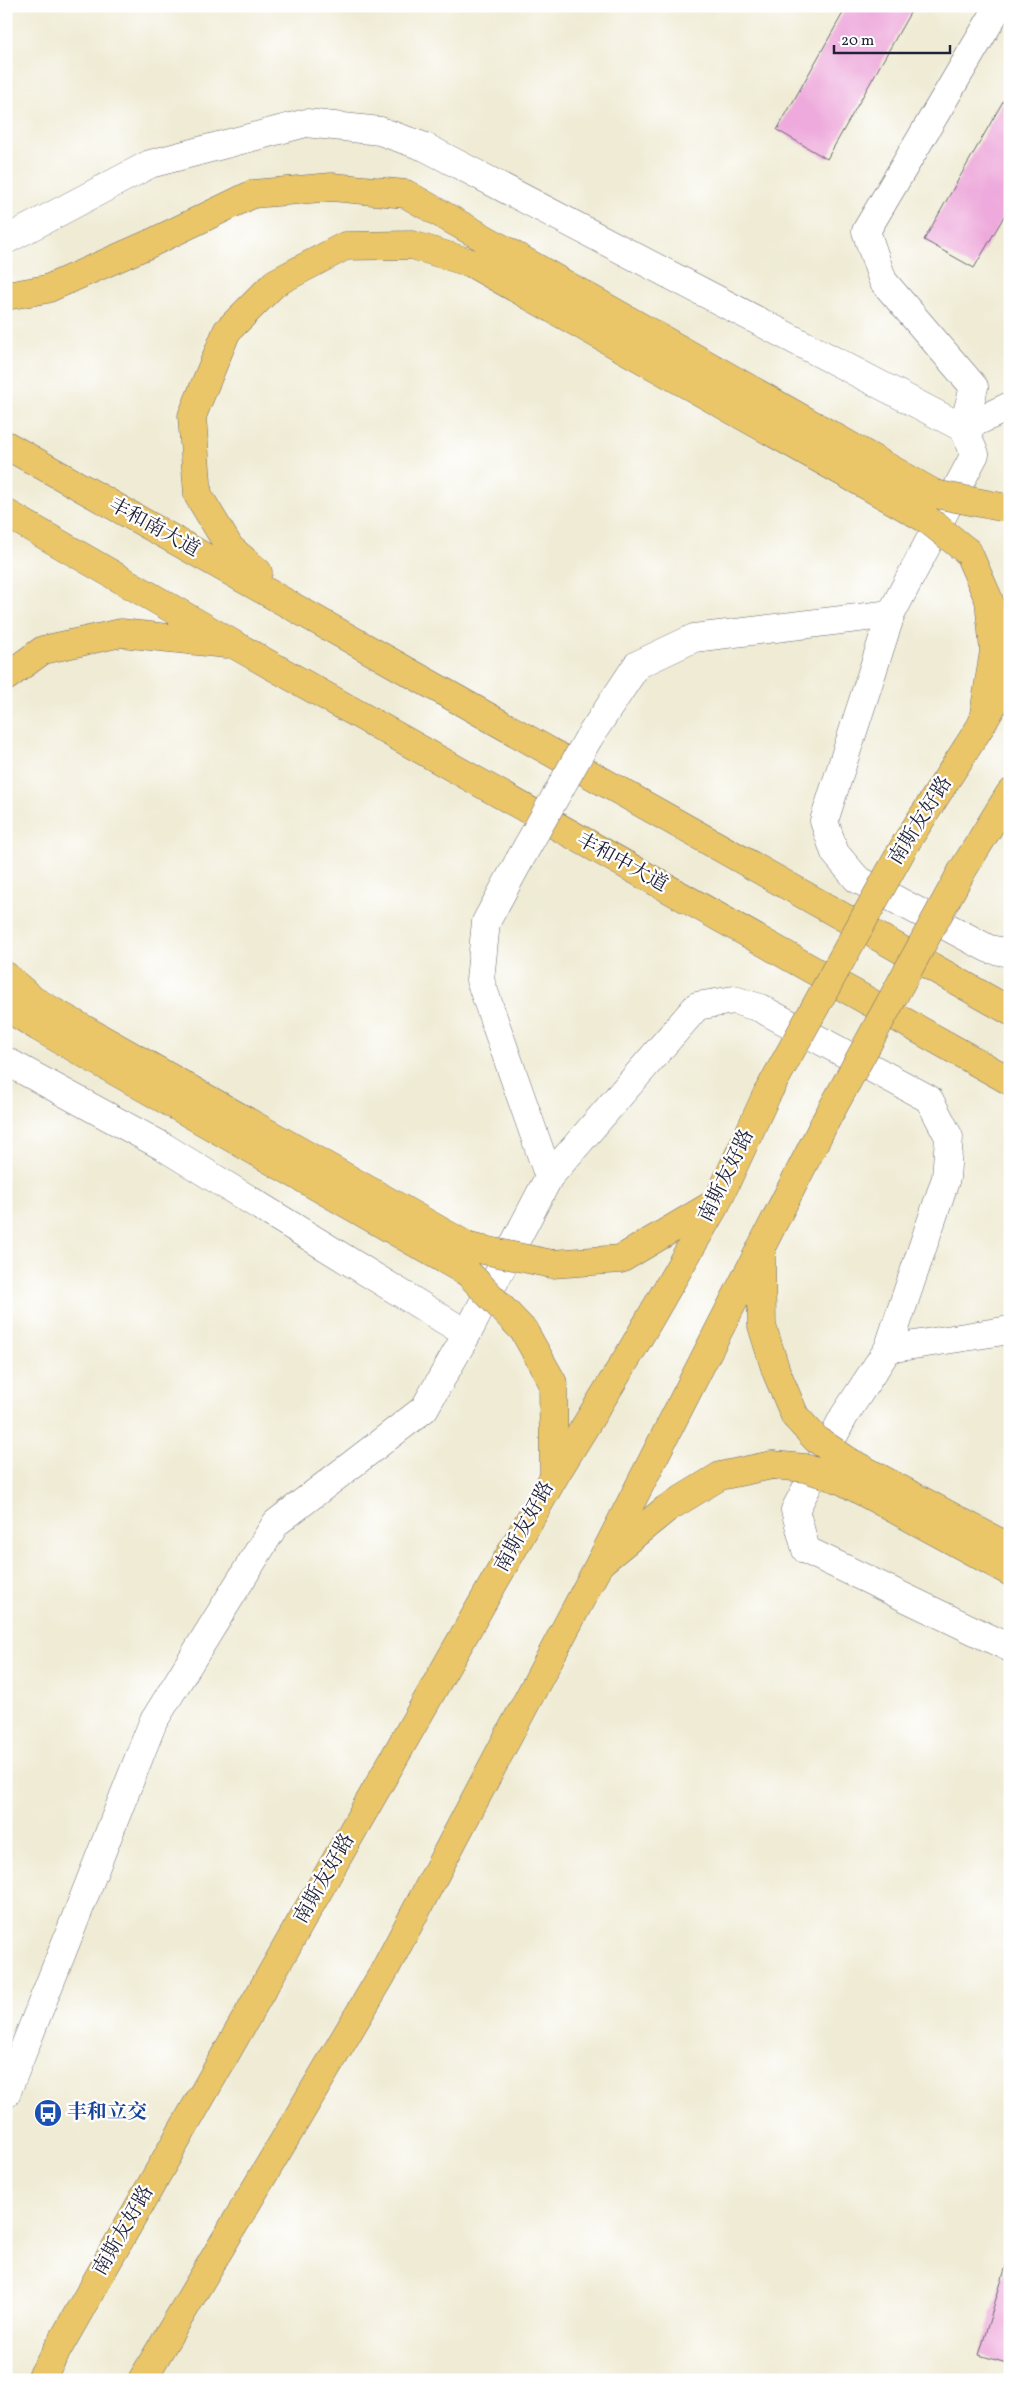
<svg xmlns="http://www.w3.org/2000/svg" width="1016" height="2386" font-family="Vollkorn,'Noto Serif SC',serif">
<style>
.building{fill:#eeaadc}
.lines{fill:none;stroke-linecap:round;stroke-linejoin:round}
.minor-casing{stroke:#6a6871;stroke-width:29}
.major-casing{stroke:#6a6871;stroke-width:29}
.highway-casing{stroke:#6a6871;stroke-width:29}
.minor{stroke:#fff;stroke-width:28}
.major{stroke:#eac669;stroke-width:28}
.highway{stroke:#eac669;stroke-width:28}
.minor-bridge-casing{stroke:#6a6871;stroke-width:29;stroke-linecap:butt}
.major-bridge-casing{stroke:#6a6871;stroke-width:29;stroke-linecap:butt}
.highway-bridge-casing{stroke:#6a6871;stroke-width:29;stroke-linecap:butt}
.minor-bridge{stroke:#fff;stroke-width:28}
.major-bridge{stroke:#eac669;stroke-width:28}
.highway-bridge{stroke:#eac669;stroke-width:28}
.labels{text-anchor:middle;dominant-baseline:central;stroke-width:4.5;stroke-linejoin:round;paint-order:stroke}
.street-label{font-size:20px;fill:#22223b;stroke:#fff}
.transit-label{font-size:20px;font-weight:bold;fill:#164399;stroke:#fff;text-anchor:start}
</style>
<rect width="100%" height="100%" fill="#fff"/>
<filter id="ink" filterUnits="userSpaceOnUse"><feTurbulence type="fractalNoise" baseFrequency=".02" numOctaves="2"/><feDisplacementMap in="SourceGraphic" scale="10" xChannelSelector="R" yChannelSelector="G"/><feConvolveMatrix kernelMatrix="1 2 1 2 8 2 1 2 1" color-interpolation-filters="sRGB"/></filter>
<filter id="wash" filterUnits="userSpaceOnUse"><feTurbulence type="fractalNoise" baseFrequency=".0096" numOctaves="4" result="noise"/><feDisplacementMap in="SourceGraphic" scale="20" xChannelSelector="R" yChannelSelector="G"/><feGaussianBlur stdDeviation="1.12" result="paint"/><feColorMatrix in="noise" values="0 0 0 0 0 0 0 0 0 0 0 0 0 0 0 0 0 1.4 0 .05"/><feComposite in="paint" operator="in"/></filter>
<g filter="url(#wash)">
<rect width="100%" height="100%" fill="#efebd4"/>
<g id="blocks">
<path class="building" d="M847,6H914L827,159L777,130Z
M1010,89V206L974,268L924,240Z
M1009,2256H1010V2364L979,2355Z"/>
</g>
</g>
<g filter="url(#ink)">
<use href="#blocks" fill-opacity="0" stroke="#6a6871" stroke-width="1"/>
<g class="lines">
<defs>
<path id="minor" d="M6,240L150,164L306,123L380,131L425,147L963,428L975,454L891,614L824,821L835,853L857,879L989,949L1010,953
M963,428L974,387L883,281L866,231L999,6
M963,428L1010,406
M588,739L637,665L694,638L891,614
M519,861L486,922L480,980L549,1177
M6,1061L164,1147L467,1334
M1010,1330L888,1349L844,1416L795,1510L806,1550L1010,1648
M6,2094L153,1722L276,1523L424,1409L467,1334L549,1177L697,1006L734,1000L760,1008L929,1099L949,1137L946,1178L888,1349"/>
<path id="major" d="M6,296L47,289L149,244L253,194L332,187L406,194L935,494
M6,445L1010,1011
M6,513L235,645L1010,1081
M968,552L989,600L994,651L983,720
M258,572L230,548L198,495L192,416L227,331L275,283L345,246L412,245L471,263L928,520
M6,677L43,650L121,633L226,644
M6,976L33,1000L469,1247
M6,1007L38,1027L468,1273
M761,1251L762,1326L776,1371L795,1416
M552,1264L621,1259L717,1202
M524,1331L553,1383L554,1477
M850,1462L1010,1548
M841,1480L1010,1572
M600,1563L666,1509L720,1476L772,1465"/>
<path id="highway" d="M907,841L982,724L1010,675
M962,871L1010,793
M40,2380L554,1477L630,1353L717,1202L767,1094
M142,2380L382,1975L600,1563L825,1122"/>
</defs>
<use href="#minor" class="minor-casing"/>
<use href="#major" class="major-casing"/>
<use href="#highway" class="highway-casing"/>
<use href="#minor" class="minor"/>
<use href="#major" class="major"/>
<use href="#highway" class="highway"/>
<defs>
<path id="minor-bridge" d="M519,861L588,739"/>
<path id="major-bridge" d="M935,494L1001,507
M928,520L968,552
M469,1247L552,1264
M468,1273L524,1331
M795,1416L816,1439L850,1462
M772,1465L805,1468L841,1480"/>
<path id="highway-bridge" d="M767,1094L907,841
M825,1122L962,871"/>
</defs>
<use href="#minor-bridge" class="minor-bridge-casing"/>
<use href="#major-bridge" class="major-bridge-casing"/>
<use href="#highway-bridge" class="highway-bridge-casing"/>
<use href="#minor-bridge" class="minor-bridge"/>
<use href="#major-bridge" class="major-bridge"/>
<use href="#highway-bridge" class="highway-bridge"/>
</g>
</g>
<defs>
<symbol id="bus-disc" viewBox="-11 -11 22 22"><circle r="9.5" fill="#1a4fb4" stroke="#fff"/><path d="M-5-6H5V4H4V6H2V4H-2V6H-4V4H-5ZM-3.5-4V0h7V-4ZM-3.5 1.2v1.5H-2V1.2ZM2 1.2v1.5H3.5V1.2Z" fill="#fff"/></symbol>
</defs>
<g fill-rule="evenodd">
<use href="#bus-disc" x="32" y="2097" width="32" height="32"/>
</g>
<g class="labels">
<g class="street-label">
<text transform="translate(154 528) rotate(29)">丰和南大道</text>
<text transform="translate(921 821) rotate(-58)">南斯友好路</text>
<text transform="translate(622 863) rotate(29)">丰和中大道</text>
<text transform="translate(727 1176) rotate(-64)">南斯友好路</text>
<text transform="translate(525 1527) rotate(-61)">南斯友好路</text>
<text transform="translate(325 1879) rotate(-60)">南斯友好路</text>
<text transform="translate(124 2231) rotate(-60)">南斯友好路</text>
</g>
<g class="transit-label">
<text x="67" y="2113">丰和立交</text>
</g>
</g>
<rect width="1016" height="2386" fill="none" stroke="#fff" stroke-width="25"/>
<path d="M834 45v8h116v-8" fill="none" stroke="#22223b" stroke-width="2.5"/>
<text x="841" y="45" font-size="15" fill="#22223b" stroke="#ffffff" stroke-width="4" paint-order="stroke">20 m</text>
</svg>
